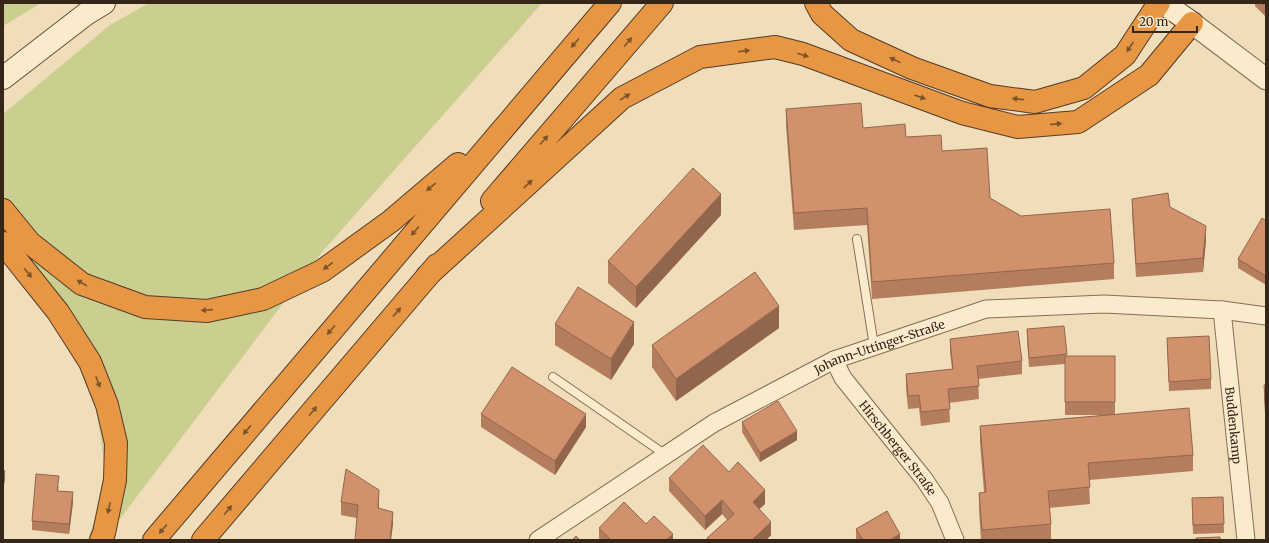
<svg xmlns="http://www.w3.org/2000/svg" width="1269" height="543" font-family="Merriweather,serif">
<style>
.green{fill:#cace8e}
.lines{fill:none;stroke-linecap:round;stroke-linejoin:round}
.service-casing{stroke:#886c54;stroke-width:10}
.minor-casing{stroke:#886c54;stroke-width:19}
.tertiary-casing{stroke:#886c54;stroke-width:23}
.secondary-casing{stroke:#694d37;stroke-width:24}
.motorway-casing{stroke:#543b29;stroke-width:24}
.service{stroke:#fbebcd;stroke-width:8}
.minor{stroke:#fbebcd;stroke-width:17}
.tertiary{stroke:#fbebcd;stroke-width:21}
.secondary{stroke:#fbebcd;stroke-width:22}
.motorway{stroke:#e79643;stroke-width:22}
.wall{fill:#b47d5e}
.shaded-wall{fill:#92664c}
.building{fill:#d1916d;stroke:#92664c}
.oneway{fill:#7c532a}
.labels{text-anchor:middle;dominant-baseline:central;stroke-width:3;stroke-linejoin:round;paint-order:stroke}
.street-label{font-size:12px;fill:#35261a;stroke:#f7e8ca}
</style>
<rect width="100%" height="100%" fill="#f0ddba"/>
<path class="green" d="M3,3H41L3,26Z
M149,3H542L322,252L104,540H88L107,482L94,391L56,319L3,258V114L110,25Z"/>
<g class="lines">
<defs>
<path id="service" d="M857,239L874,346
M553,377L666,455"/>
<g id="minor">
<path id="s1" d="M1222,310L1246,540"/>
<path id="s2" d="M834,360L843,378L924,479L940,503L955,540"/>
<path id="s3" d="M538,540L714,423L834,360L986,309L1104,304L1222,310L1266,316"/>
</g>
<path id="tertiary" d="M1192,23L1266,79"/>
<path id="secondary" d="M1163,3L1192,23
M3,78L86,14L104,3"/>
<path id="motorway" d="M816,3L822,14L851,40L912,68L990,96L1035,102L1084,88L1125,55L1159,3
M492,201L662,3
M3,210L30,243L82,284L145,307L207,311L263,299L322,271L391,221L458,164
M3,243L58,312L90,362L107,405L116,443L115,480L104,533L101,540
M427,276L622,98L700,57L775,47L803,54L962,113L1018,127L1078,122L1149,75L1192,23
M154,540L610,3
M203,540L437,265"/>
</defs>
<use href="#service" class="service-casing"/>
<use href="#minor" class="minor-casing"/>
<use href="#tertiary" class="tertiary-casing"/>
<use href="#secondary" class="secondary-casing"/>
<use href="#motorway" class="motorway-casing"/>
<use href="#service" class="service"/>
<use href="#minor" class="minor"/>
<use href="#tertiary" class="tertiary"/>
<use href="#secondary" class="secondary"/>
<use href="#motorway" class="motorway"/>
</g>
<path class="wall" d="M1255,3H1266V17L1255,6Z
M786,109L863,128L906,137L942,151L990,198L1021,216L1114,263V279L872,299L867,225L794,230L786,126Z
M1132,199L1170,207L1206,240L1203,272L1136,277L1132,213Z
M721,215L636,308L608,283V261Z
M1266,221V285L1238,268V259Z
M555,324L634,344L611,380L555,345Z
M779,328L676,401L652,367V345Z
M1027,329L1067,354V356H1115V414L1193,455V471L1089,480L1090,504L1049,508L1051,524V540H981L979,509V493L984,492L980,443V426L1107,415H1065V364L1029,367L1027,339Z
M1167,338L1211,379V389L1169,391Z
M950,339L1022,361V374L978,379L979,399L949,403L950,422L921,426L919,408L908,409L906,388V374L952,369L950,352Z
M1264,385H1266V427L1264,399Z
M481,414L586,427L555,475L481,427Z
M742,422L797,440L760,462L742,432Z
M729,472L765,504L759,509L771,535L766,540H707V538L727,520L722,514L705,530L669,491V478Z
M59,486L58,491L73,502L69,534L32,530V521Z
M1223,497L1224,533L1193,534L1192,498Z
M341,502L379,503V509L393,525L341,515Z
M646,524L673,540H599V528Z
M856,529L900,540H857L856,538Z"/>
<path class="shaded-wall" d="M721,194V215L636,308V287Z
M1206,226V240L1203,272V258Z
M779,306V328L676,401V379Z
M634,322V344L611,380V359Z
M586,414V427L555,475V461Z
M797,431V440L760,462V453Z
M5,471V480L3,491V481Z
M379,490V503L378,522V508Z
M765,490V504L753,515V502Z
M73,492V502L69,534V524Z
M722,500V514L705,530V516Z
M393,512V525L391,540H390Z
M771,522V535L766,540H752Z
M673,534V540H666Z
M900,534V540H890Z"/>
<path class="building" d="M1262,3H1266V7Z
M861,103L863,128L905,124L906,137L941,135L942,151L987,148L990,198L1021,216L1110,209L1114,263L872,282L867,208L794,213L786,109Z
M693,168L721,194L636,287L608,261Z
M1168,193L1170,207L1206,226L1203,258L1136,264L1132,199Z
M1262,218L1266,221V276L1238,259Z
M755,272L779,306L676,379L652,345Z
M578,287L634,322L611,359L555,324Z
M1064,326L1067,354L1029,358L1027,329Z
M1018,331L1022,361L977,366L979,386L948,389L950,409L921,412L919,395L908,396L906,374L953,369L950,339Z
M1209,336L1211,379L1169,382L1167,338Z
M1065,356H1115V402H1065Z
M512,367L586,414L555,461L481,414Z
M1264,385H1266V414Z
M778,401L797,431L760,453L742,422Z
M1189,408L1193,455L1088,463L1090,487L1048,491L1051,524L982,530L979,493L986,492L980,426Z
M703,445L729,472L738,462L765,490L753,502L771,522L752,540H710L707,538L734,514L722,500L705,516L669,478Z
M346,469L379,490L378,508L393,512L390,540H355L358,505L341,502Z
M3,470L5,471L3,481Z
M36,474L59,476L57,491L73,492L69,524L32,521Z
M1223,497L1224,524L1193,525L1192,498Z
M624,502L646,524L654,516L673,534L666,540H611L599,528Z
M887,511L900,534L890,540H863L856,529Z
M576,536L580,540H572Z
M1220,537V540H1196V538Z"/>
<defs><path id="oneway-solid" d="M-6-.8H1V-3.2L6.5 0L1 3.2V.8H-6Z"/></defs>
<g class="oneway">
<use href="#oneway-solid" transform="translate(628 42) rotate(-49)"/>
<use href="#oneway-solid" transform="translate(575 43) rotate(131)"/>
<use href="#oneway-solid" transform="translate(1130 47) rotate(124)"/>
<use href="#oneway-solid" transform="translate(744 51) rotate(-7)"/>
<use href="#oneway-solid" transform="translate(803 55) rotate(17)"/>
<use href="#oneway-solid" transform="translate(895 60) rotate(-154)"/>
<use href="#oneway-solid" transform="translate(625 97) rotate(-32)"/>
<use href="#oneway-solid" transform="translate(920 97) rotate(20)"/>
<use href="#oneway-solid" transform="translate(1018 99) rotate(-173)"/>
<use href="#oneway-solid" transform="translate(1056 124) rotate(-5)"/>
<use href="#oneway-solid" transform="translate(544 140) rotate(-49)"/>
<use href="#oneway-solid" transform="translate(528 184) rotate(-43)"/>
<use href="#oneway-solid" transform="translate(431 187) rotate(140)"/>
<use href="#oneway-solid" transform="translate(415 231) rotate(130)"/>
<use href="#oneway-solid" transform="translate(328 266) rotate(144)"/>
<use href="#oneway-solid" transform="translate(28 273) rotate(51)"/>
<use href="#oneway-solid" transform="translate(82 283) rotate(-149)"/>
<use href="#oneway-solid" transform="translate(207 310) rotate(176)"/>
<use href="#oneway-solid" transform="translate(397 312) rotate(-50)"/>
<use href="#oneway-solid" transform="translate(331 330) rotate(130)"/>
<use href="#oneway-solid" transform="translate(98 382) rotate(69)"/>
<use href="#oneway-solid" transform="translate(313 411) rotate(-50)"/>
<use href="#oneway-solid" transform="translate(247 430) rotate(130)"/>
<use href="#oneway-solid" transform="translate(109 508) rotate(102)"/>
<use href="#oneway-solid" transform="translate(228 510) rotate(-50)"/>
<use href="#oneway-solid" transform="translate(163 529) rotate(130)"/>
</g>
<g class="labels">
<g class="street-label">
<text stroke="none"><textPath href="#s3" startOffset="394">Johann-Uttinger-Straße</textPath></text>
<text stroke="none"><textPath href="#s1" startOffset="116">Buddenkamp</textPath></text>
<text stroke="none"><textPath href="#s2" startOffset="109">Hirschberger Straße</textPath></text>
</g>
</g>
<rect width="1269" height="543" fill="none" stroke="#35261a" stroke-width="8"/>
<path d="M1133 26v6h64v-6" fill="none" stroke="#35261a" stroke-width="2"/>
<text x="1139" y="26" font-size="12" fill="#35261a" stroke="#f7e8ca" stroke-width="3" paint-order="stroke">20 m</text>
</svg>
